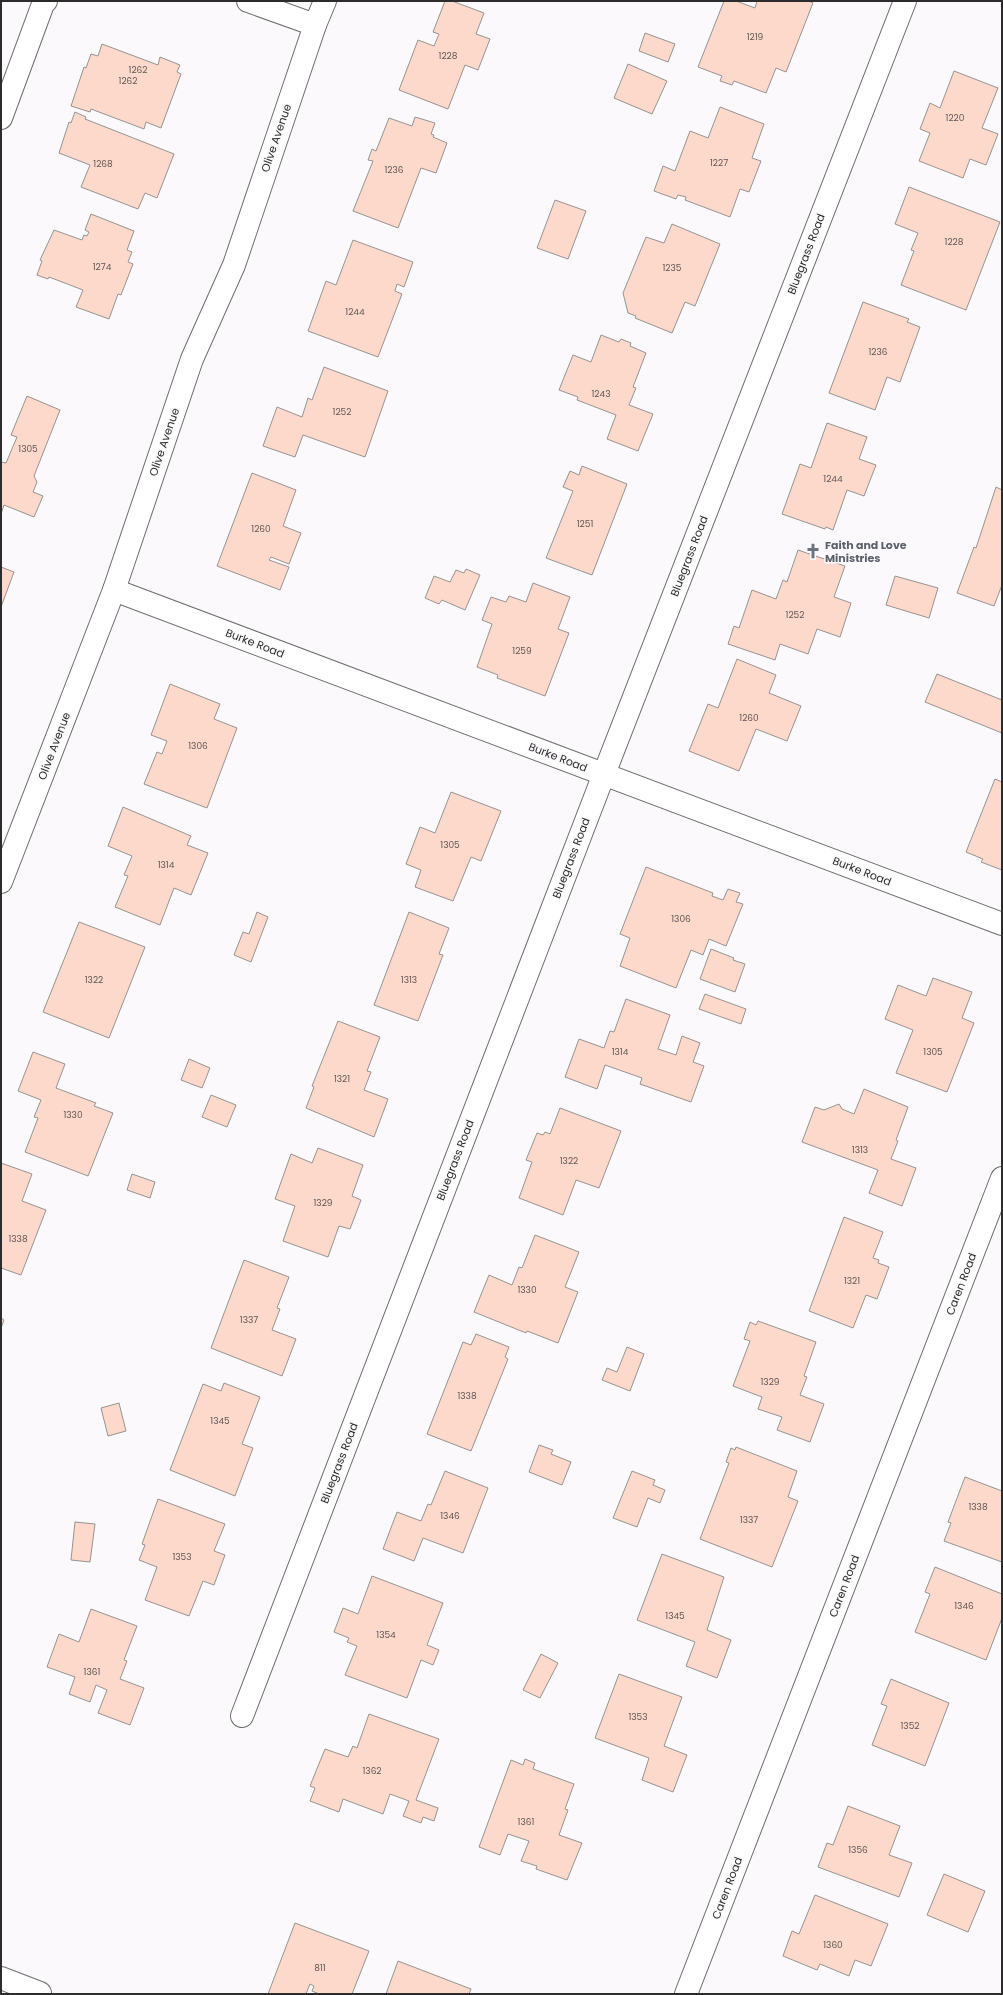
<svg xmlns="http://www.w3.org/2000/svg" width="1003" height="1995" font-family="Poppins,sans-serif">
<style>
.building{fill:#fdd9cb;stroke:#969392}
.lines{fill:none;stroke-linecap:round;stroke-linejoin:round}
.street-casing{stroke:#6f6d6f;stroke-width:24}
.secondary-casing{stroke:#6f6d6f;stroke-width:24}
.street{stroke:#fff;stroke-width:22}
.secondary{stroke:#fff;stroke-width:22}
.labels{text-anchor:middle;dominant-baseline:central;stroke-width:3;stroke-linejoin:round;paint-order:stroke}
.number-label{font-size:9px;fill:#615754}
.street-label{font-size:11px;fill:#2d2c2d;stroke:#fbf9fb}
.worship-label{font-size:11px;font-weight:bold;fill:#5b616d;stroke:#fbf9fb;text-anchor:start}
</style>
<rect width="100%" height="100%" fill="#fbf9fb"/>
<path class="building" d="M445,1H452L484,13L476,34L490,39L478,70L465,65L448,109L399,90L418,40L434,46L439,34L433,32Z
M724,1H736L755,8L757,1H809L813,3L786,72L776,68L766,93L734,81L732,85L720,81L722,76L698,67Z
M645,33L675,44L668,62L639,51Z
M102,44L158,65L160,57L180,65L177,72L181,74L161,128L146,122L144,129L91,109L90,112L71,106L84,67L86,68L91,54L98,56Z
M628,64L667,81L652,114L614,98Z
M954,71L998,88L982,128L998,134L986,165L970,159L963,178L919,161L930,133L920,129L930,103L940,108Z
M720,107L764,124L752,158L761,161L749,192L740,189L730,217L685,200L686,197L678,195L676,199L654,191L663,166L675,171L690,131L708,138Z
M75,112L86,117L85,119L174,154L157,198L145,193L138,209L81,187L90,165L59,153L69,122L71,123Z
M415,117L435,123L431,134L434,135L433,137L447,143L436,173L421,168L398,228L353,211L373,161L368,160L372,149L376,151L389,118L412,126Z
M909,187L1000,222L966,310L901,285L914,251L911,250L918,233L895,224Z
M555,200L586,211L568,259L537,248Z
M91,214L134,231L127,250L132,252L128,262L133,264L121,295L118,294L109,319L76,307L83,290L49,277L48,279L37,275L42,261L40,260L54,230L82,240L84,235L87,236L89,232L85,230Z
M672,224L720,244L695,306L685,302L672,333L635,318L636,316L628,313L623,293L646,237L664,243Z
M353,240L413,262L404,287L397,284L395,291L402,294L378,357L308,331L326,281L336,285Z
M863,302L909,319L907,322L920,327L900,382L887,377L875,410L829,393Z
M601,335L619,342L621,339L631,343L630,346L646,353L633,387L636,388L629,405L653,414L638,451L607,439L616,415L577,400L578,397L559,390L573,355L591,362Z
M324,367L388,391L365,457L303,435L295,457L263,446L277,407L302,417L308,398L312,400Z
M27,396L60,410L34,476L37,482L33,492L43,496L34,517L4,505L1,514V462L6,463L17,437L11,435Z
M827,423L867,437L859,459L876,465L864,496L847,490L833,530L826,527L825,529L782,514L800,464L811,468Z
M582,466L627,484L592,575L546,558L573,491L563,487L570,471L579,475Z
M252,473L296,490L283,526L301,533L289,564L271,557L269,560L289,567L280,590L217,566Z
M996,487L1002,490V585L994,606L957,593L974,547L976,548Z
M798,550L845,566L834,597L851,603L840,637L817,629L808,654L780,644L775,660L728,644L734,626L739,628L752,590L776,599L783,580L787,582Z
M1,567L14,572L1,607Z
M466,569L480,575L465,610L442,600L439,604L425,598L434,576L450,582L456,570L464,573Z
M895,576L938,588L929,618L886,605Z
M533,583L570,597L558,629L569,633L545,696L497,678L498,675L477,667L492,624L482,620L491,597L506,602L509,596L526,602Z
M737,659L776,675L769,693L801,706L787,741L756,729L739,771L689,751L708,704L718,708Z
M937,674L1002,700V733L925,702Z
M170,684L220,704L214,719L237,728L207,808L144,784L157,752L162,754L167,741L151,735Z
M995,779L1002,782V870L981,862L983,859L966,852Z
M451,792L501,811L481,861L471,857L453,901L415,887L421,870L406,864L420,827L435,833Z
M123,807L191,836L187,845L208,853L191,895L174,888L160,925L115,907L128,876L124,875L132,856L108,846Z
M646,867L713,893L712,896L723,900L728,889L740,893L736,902L743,904L726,946L709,939L703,955L691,950L676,988L620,966L630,938L620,934Z
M257,912L268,917L251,962L234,955L243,932L249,934Z
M409,912L449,928L439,954L443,955L418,1021L374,1005Z
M79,922L145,947L109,1038L43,1012Z
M711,949L734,958L733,960L745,964L735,992L700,979Z
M933,978L972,992L962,1018L974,1023L947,1092L896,1073L913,1030L885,1019L898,985L926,996Z
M705,994L746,1009L741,1024L699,1009Z
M626,999L670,1015L658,1049L676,1055L682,1036L700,1043L693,1062L704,1066L691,1102L640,1084L642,1078L605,1065L597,1089L565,1077L579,1039L604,1048L610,1031L614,1032Z
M338,1021L380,1037L367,1071L371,1072L364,1090L388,1099L374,1137L306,1108L314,1087L312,1086Z
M33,1052L65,1064L56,1088L96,1103L94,1106L113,1113L88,1176L25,1152L38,1118L34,1117L41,1100L18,1091Z
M189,1059L210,1068L202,1088L181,1080Z
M864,1089L908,1107L896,1140L898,1141L891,1159L916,1168L902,1206L869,1193L878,1170L802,1142L815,1107L824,1110L839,1104L842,1109L854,1114Z
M211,1095L236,1105L227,1127L202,1117Z
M560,1108L621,1131L599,1188L576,1180L563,1215L519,1198L532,1162L526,1160L537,1133L543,1135L545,1132L550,1134Z
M318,1148L363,1165L352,1196L361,1200L350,1229L339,1226L328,1257L283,1241L295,1206L275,1199L291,1154L312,1163Z
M1,1163L32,1174L22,1201L46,1210L21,1275L1,1268Z
M132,1174L155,1182L150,1198L127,1190Z
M844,1217L883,1232L873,1258L879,1260L878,1263L889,1267L877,1299L866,1295L853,1328L809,1311Z
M535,1235L579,1252L565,1287L578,1292L558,1343L527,1331L526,1333L474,1312L489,1275L512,1285L519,1267L522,1268Z
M244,1260L289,1277L277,1308L280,1309L272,1330L296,1339L282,1376L211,1348Z
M1,1318L4,1320L1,1328Z
M758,1321L816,1342L804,1376L807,1377L800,1395L824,1404L810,1442L777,1430L782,1417L758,1409L762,1397L733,1386L750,1341L744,1339L750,1322L756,1325Z
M476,1334L509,1347L505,1357L508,1359L471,1451L427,1434L463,1342L471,1345Z
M627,1347L644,1354L630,1391L602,1380L607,1368L617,1372Z
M224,1383L260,1397L242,1444L253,1448L235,1496L170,1470L203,1384L221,1391Z
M119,1403L126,1431L108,1436L101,1408Z
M539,1445L553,1450L551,1454L571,1462L562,1485L529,1472Z
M736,1447L797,1471L788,1497L798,1501L772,1567L700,1539L729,1463L726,1462L731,1448L735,1450Z
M445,1471L488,1488L463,1553L423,1538L414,1561L383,1549L397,1512L421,1521L428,1504L431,1505Z
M632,1471L655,1480L653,1485L665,1490L660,1503L648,1498L637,1527L613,1518Z
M965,1477L1002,1491V1562L944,1541L951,1523L948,1522Z
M158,1499L225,1524L214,1551L225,1555L214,1585L203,1581L189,1616L145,1600L157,1567L139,1560L145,1545L142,1544Z
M75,1522L95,1524L90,1562L71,1560Z
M662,1554L724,1577L707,1630L731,1640L717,1678L686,1666L695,1642L637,1620Z
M935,1567L1002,1594V1618L986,1660L915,1632L930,1594L925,1592Z
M372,1576L443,1603L427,1645L439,1650L433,1665L421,1660L407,1698L345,1675L357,1646L347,1642L349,1638L334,1632L343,1608L358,1614Z
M91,1609L137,1626L124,1660L127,1661L120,1679L144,1688L130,1725L98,1713L107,1690L96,1685L90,1702L69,1694L75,1677L47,1667L59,1634L79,1642Z
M541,1654L558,1663L540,1698L523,1690Z
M619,1674L682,1697L664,1746L687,1755L673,1792L642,1780L649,1758L595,1738Z
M891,1679L949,1703L925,1766L872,1745L887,1706L881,1704Z
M369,1714L439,1739L416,1800L438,1808L434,1821L423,1817L421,1823L403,1816L409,1801L390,1794L383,1814L343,1799L339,1812L310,1801L315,1788L310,1786L325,1749L348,1757L353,1746L357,1748Z
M525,1759L535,1763L533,1769L574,1784L565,1809L568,1810L559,1835L582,1843L567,1880L536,1869L537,1866L521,1861L529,1841L508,1834L500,1855L479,1847L511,1760L523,1765Z
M848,1806L900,1826L889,1855L912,1863L899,1897L818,1867L827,1843L833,1845Z
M944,1874L985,1891L968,1932L927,1915Z
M815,1895L888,1924L871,1966L855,1960L849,1976L820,1964L817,1970L783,1956L792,1931L799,1934Z
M295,1923L369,1951L352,1994H319L312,1991L314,1986L310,1984L306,1994H268Z
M398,1961L471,1989L469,1994H386Z"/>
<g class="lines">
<defs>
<path id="street" d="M248,1L315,25
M1,118L43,4L46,1
M114,590L1002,924
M242,1716L604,774L905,1
M1,1978L40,1993
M686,1994L1002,1178"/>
<path id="secondary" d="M1,882L114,590L192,359L234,265L315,25L325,1"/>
</defs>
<use href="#street" class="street-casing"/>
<use href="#secondary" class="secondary-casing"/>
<use href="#street" class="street"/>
<use href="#secondary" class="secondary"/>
</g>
<defs>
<symbol id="church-bare" viewBox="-9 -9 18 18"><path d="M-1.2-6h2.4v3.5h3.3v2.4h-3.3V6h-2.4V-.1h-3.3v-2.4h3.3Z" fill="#6b7280" stroke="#fbf9fb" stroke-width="2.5" paint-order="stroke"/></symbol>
</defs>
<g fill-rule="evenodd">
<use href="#church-bare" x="802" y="540" width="22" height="22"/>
</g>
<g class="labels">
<g class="number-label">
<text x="755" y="37">1219</text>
<text x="448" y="56">1228</text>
<text x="138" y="70">1262</text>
<text x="128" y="81">1262</text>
<text x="955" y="118">1220</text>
<text x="719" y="163">1227</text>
<text x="103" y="164">1268</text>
<text x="394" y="170">1236</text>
<text x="954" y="242">1228</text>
<text x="102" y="267">1274</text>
<text x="672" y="268">1235</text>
<text x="355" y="312">1244</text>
<text x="878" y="352">1236</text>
<text x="601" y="394">1243</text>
<text x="342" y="412">1252</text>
<text x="28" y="449">1305</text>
<text x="833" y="479">1244</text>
<text x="585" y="524">1251</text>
<text x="261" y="529">1260</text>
<text x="795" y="615">1252</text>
<text x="522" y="651">1259</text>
<text x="749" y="718">1260</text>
<text x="198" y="746">1306</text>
<text x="450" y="845">1305</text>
<text x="166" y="865">1314</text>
<text x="681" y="919">1306</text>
<text x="94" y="980">1322</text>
<text x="409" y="980">1313</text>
<text x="620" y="1052">1314</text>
<text x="933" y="1052">1305</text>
<text x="342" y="1079">1321</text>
<text x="73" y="1115">1330</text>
<text x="860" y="1150">1313</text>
<text x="569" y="1161">1322</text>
<text x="323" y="1203">1329</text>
<text x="18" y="1239">1338</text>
<text x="852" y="1281">1321</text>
<text x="527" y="1290">1330</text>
<text x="249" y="1320">1337</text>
<text x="770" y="1382">1329</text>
<text x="467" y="1396">1338</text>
<text x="220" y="1421">1345</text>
<text x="978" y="1507">1338</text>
<text x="450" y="1516">1346</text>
<text x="749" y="1520">1337</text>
<text x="182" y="1557">1353</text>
<text x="964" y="1606">1346</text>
<text x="675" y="1616">1345</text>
<text x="386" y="1635">1354</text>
<text x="92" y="1672">1361</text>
<text x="638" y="1717">1353</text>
<text x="910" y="1726">1352</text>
<text x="372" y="1771">1362</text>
<text x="526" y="1822">1361</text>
<text x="858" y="1850">1356</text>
<text x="833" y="1945">1360</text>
<text x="320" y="1968">811</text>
</g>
<g class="street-label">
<text transform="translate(276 138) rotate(-71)">Olive Avenue</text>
<text transform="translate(806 254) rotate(-69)">Bluegrass Road</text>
<text transform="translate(164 442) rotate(-71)">Olive Avenue</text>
<text transform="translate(689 556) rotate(-69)">Bluegrass Road</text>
<text transform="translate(255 643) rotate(21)">Burke Road</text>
<text transform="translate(54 746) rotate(-69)">Olive Avenue</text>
<text transform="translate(558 757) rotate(21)">Burke Road</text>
<text transform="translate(571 858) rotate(-69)">Bluegrass Road</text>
<text transform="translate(862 871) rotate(21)">Burke Road</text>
<text transform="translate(455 1160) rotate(-69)">Bluegrass Road</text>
<text transform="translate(961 1284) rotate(-69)">Caren Road</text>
<text transform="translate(339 1463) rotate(-69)">Bluegrass Road</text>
<text transform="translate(844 1586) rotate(-69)">Caren Road</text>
<text transform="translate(727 1888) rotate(-69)">Caren Road</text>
</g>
<g class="worship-label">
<text x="825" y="545">Faith and Love<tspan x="825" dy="13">Ministries</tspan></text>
</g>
</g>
<rect width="1003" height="1995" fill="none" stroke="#2d2c2d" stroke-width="4"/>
</svg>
